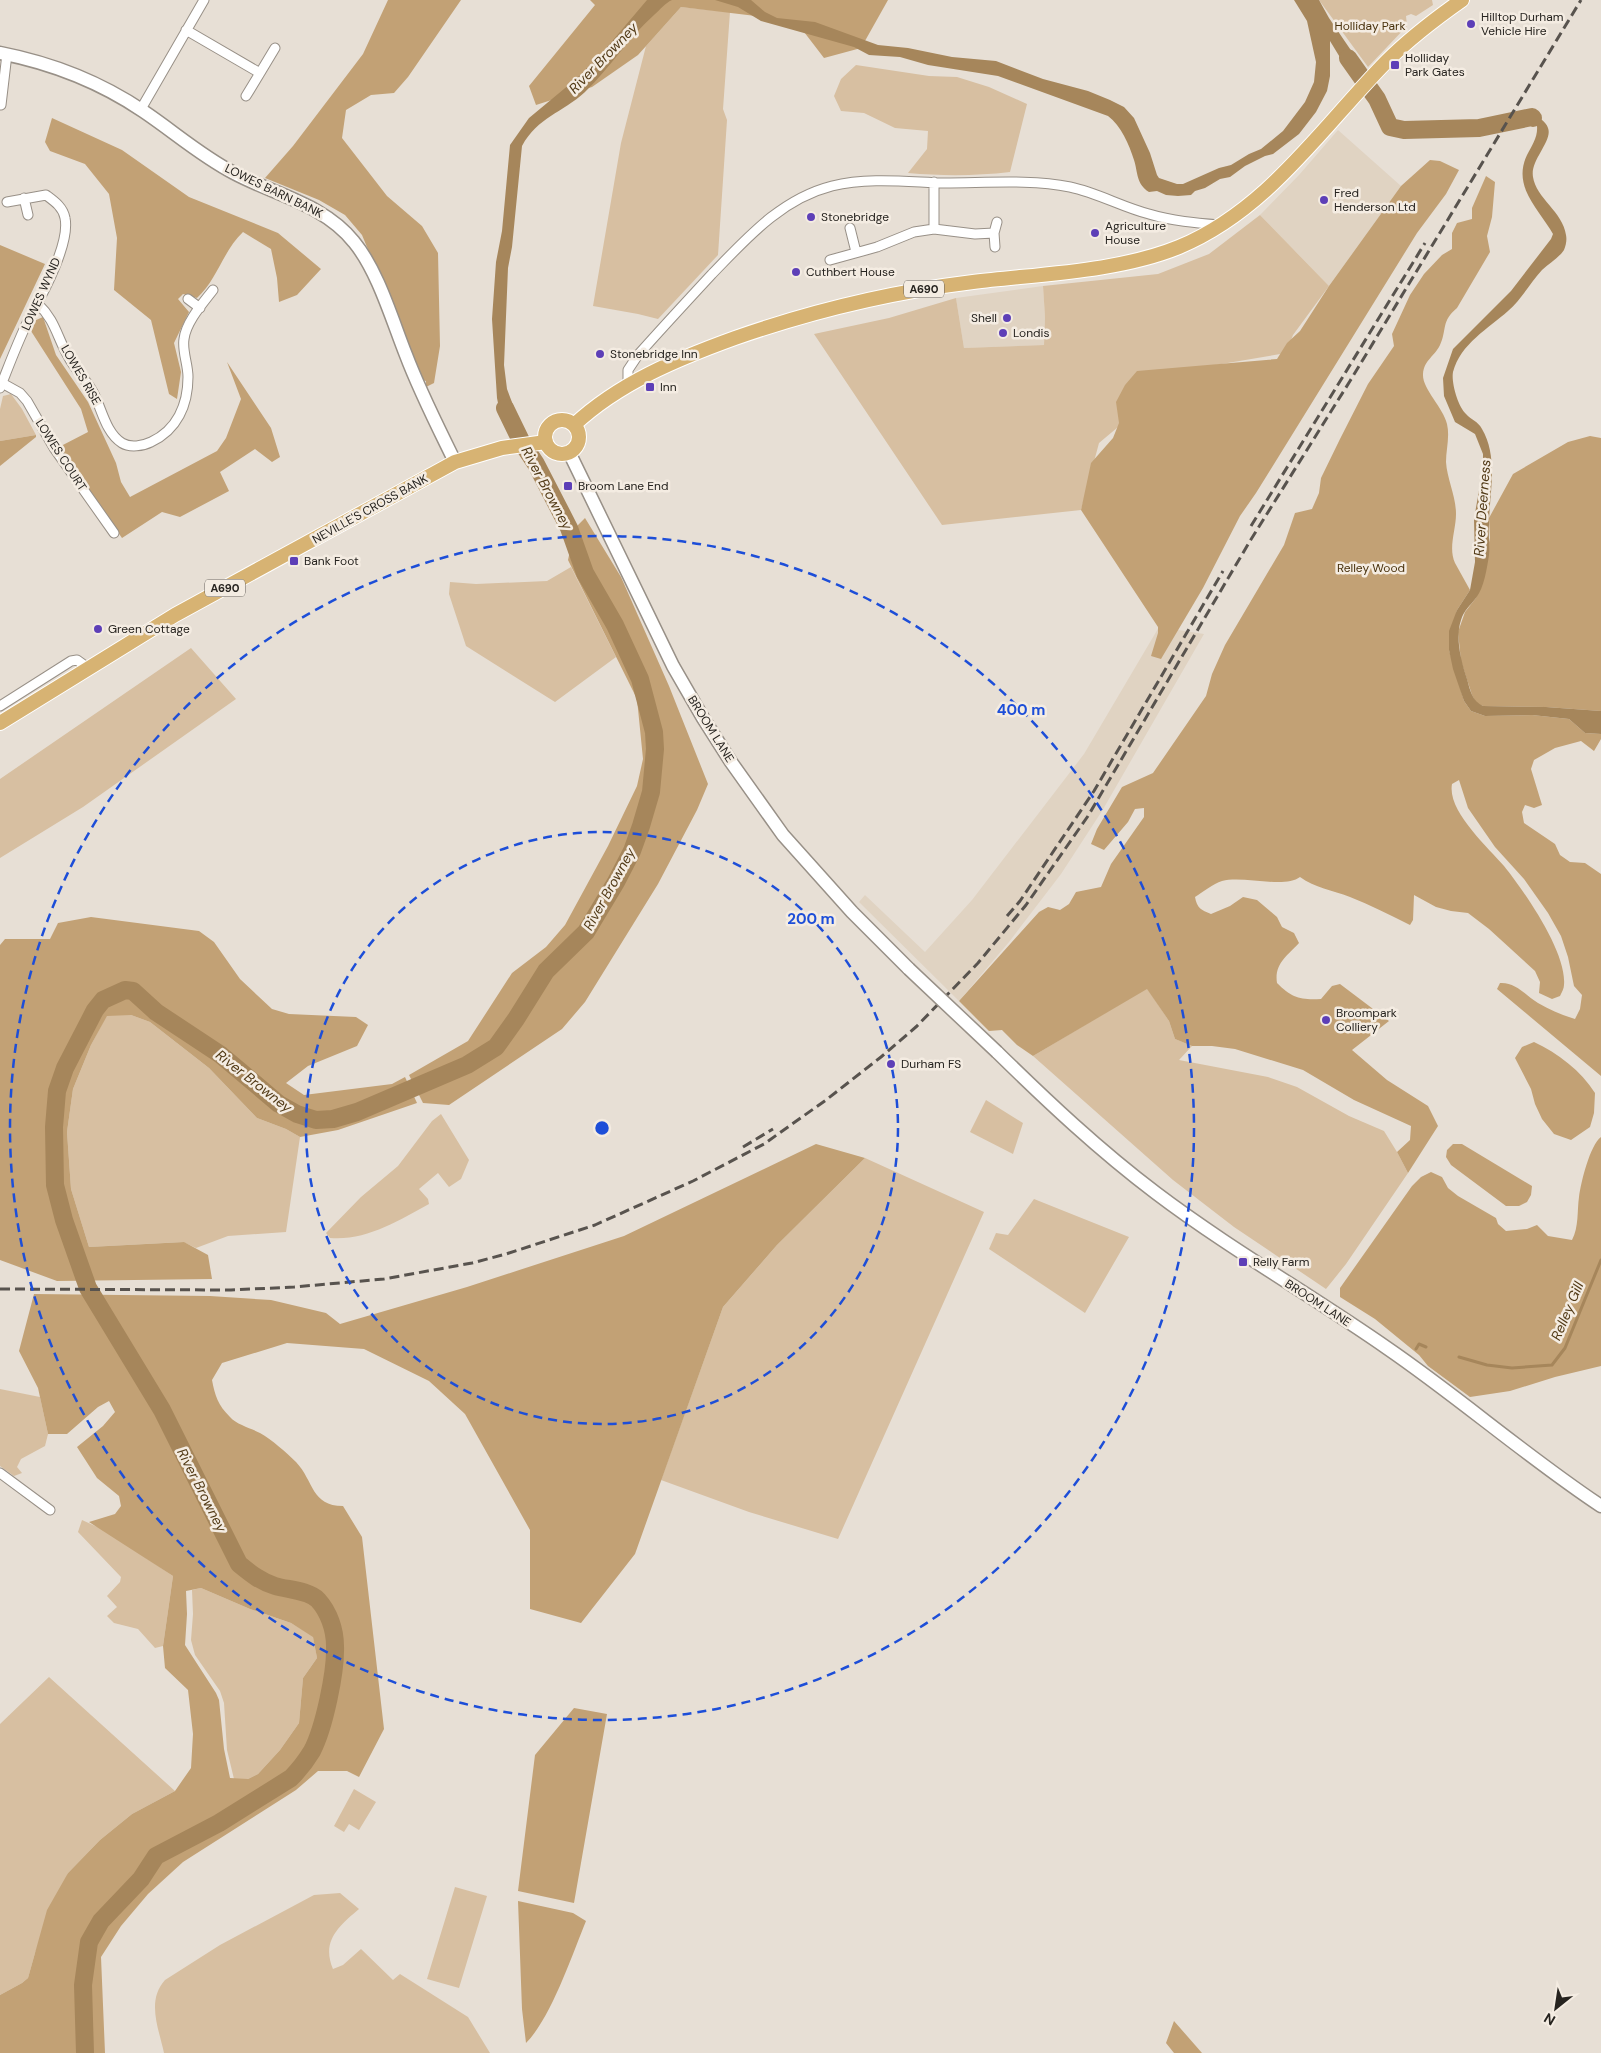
<svg xmlns="http://www.w3.org/2000/svg" width="1601" height="2053" font-family="'DM Sans',sans-serif">
<style>
.built{fill:#e0d3c2}
.green{fill:#d7bfa1}
.forest{fill:#c2a175;fill-rule:evenodd}
.water{fill:#a6865b}
.lines{fill:none;stroke-linecap:round;stroke-linejoin:round}
.stream{stroke:#a6865b;stroke-width:3}
.river{stroke:#a6865b;stroke-width:18}
.street-casing{stroke:#989087;stroke-width:11}
.secondary-casing{stroke:#989087;stroke-width:15}
.primary-casing{stroke:#fff;stroke-width:16}
.street{stroke:#fff;stroke-width:9}
.secondary{stroke:#fff;stroke-width:12}
.primary{stroke:#d7b373;stroke-width:14}
.rail{stroke:#58534e;stroke-width:3;stroke-dasharray:10 5;stroke-linecap:butt}
.secondary-bridge-casing{stroke:#989087;stroke-width:15;stroke-linecap:butt}
.secondary-bridge{stroke:#fff;stroke-width:12}
.ring{fill:none;stroke:#1d4ed8;stroke-width:2.5;stroke-dasharray:9 6}
.poi-dot{fill:#5d3fb7;stroke:#f4ece2;stroke-width:2}
.labels{text-anchor:middle;dominant-baseline:central;stroke-width:5;stroke-linejoin:round;paint-order:stroke}
.shield{fill:#f4ece2;stroke:#645f5a;stroke-width:1}
.shield-label{font-size:11px;font-weight:bold;fill:#26231f}
.poi-label{font-size:12px;fill:#26231f;stroke:#f4ece2;text-anchor:start}
.park-label{font-size:12px;fill:#48310c;stroke:#f4ece2}
.street-label{font-size:12px;fill:#26231f;stroke:#f4ece2}
.water-label{font-size:14px;font-style:italic;fill:#513915;stroke:#f4ece2}
.centre{fill:#1d4ed8;stroke:#f4ece2;stroke-width:2.5}
.ring-label{font-size:15px;text-anchor:middle;font-weight:bold;fill:#1d4ed8;stroke:#f4ece2;stroke-width:5;stroke-linejoin:round;paint-order:stroke}
</style>
<rect width="100%" height="100%" fill="#e7dfd5"/>
<path class="built" d="M1338,130L1401,186L1329,286L1260,215L1299,175Z
M1043,286L1045,317L1044,345L964,348L956,298Z
M1159,627L1204,634L1102,811L1061,874L1009,942L959,1001L859,902L865,895L925,952L972,900L1084,754Z"/>
<path class="green" d="M1319,0H1432L1433,5L1416,16L1411,14L1406,16L1407,26L1368,67Z
M681,7L730,12L723,109L727,120L718,255L658,319L638,314L593,306L621,143L646,46Z
M856,65L929,76L957,77L989,87L1027,104L1010,172C976,176 942,176 908,173L927,149L928,131L895,128L864,113L841,111L834,96L841,79Z
M1260,215L1329,286L1293,335L1286,353L1186,370L1099,443L1081,510L942,525L814,334L889,318L956,298L964,348L1044,345L1045,317L1043,286L1158,274L1209,254Z
M11,394L22,409L36,435L0,441V409L3,396Z
M571,567L616,657L555,702L466,646L449,594L450,582L476,584L547,581Z
M191,648L236,699L83,807L0,858V779Z
M1147,988L1169,1021L1175,1039L1192,1046L1179,1060L1268,1077L1297,1087L1349,1116L1384,1131L1397,1152L1408,1173L1346,1264L1326,1289L1234,1227L1173,1180L1033,1056Z
M107,1015H131L150,1022L209,1068L257,1118L286,1129L300,1137L286,1232L228,1236L196,1248L183,1242L89,1247L71,1189L67,1132L73,1089L91,1045Z
M986,1100L1023,1123L1013,1154L970,1132Z
M441,1114L469,1160L461,1179L449,1187L438,1173L419,1189L428,1199L429,1204C398,1221 366,1241 330,1238L326,1233L361,1197L398,1166L432,1121Z
M865,1158L984,1212L838,1539L749,1512L661,1480L723,1307L777,1245Z
M1034,1199L1129,1237L1085,1313L989,1249L996,1233L1008,1235Z
M0,1389L40,1397L48,1434L45,1446L21,1459L17,1467L22,1473L14,1476L0,1466Z
M82,1520L104,1530L173,1576L163,1646L155,1648L138,1629L114,1623L107,1616L117,1607L107,1596L120,1582L121,1577L78,1532Z
M201,1588L250,1609L291,1623L313,1636L317,1658L303,1678L299,1723L280,1750L258,1774L248,1779H234L227,1750L224,1703L220,1691L195,1655L191,1640L193,1614L192,1590Z
M49,1677L175,1791L132,1814L100,1840L68,1873L35,1953L28,1978L22,1983L0,1995V1724Z
M354,1789L376,1802L359,1830L349,1824L344,1832L334,1826Z
M455,1887L487,1896L459,1988L427,1979Z
M340,1893L359,1909C339,1926 321,1941 333,1969L343,1965L361,1949L393,1980L400,1974L468,2017L490,2053H164C159,2029 146,2001 165,1980L220,1945L314,1895Z"/>
<path class="forest" d="M388,0H461L408,77L394,93L371,95L346,110L342,138L387,196L422,226L438,253L440,346L434,383L426,387V381L422,380L362,235L345,215L319,200L265,178L293,146L363,54Z
M590,0H888L861,48L824,58L801,28L764,17L681,7L638,55L592,87L536,105L529,86L595,5Z
M52,118L122,150L189,197L278,233L321,269L297,295L279,302L277,278L271,249L243,232C223,251 217,280 197,298L183,294L178,299L189,312L174,343L181,372L177,399L169,394L151,320L114,290L117,238L109,194L85,164L50,151L45,142Z
M1430,160L1440,161L1459,170L1446,194L1417,233L1256,493L1240,516L1203,588L1161,659L1151,656L1158,633V627L1081,510L1091,463L1113,438L1119,423L1116,402L1125,385L1137,371L1277,359L1287,343L1300,331L1329,286L1401,186Z
M1486,176L1495,182L1492,217L1487,236L1490,252L1457,308C1441,321 1447,330 1440,345C1435,356 1424,360 1423,374C1422,389 1443,407 1447,424C1450,437 1446,450 1446,462C1447,479 1456,496 1456,514C1456,530 1448,548 1455,563C1460,572 1465,581 1470,590L1457,610L1449,650L1464,701L1471,711L1485,716L1532,715L1569,719L1585,733L1601,734V739L1594,751L1581,741L1555,748L1534,760L1531,769L1542,805L1534,808L1525,805L1522,812L1524,823L1555,844L1560,855L1570,862L1585,863L1601,874V1076L1497,989L1500,983C1516,982 1525,995 1538,1003C1550,1010 1562,1015 1575,1019L1580,1009L1582,995L1574,986L1568,957L1561,936L1548,913L1524,879L1495,847L1468,808L1459,780L1452,784C1447,811 1488,847 1504,866C1524,891 1567,952 1564,985C1564,988 1562,992 1560,996L1552,999L1539,993L1540,982L1535,971L1489,929L1468,913L1451,911L1436,907L1414,895L1413,920L1410,925C1390,915 1370,905 1350,897C1332,890 1315,888 1300,877C1284,889 1243,875 1222,881C1213,884 1203,892 1195,897C1197,908 1201,910 1211,914L1230,906L1243,897L1257,900L1277,917L1282,927L1294,933L1299,943C1287,956 1274,964 1277,983C1292,998 1300,1000 1321,999L1332,986L1340,984L1389,1021L1352,1050L1387,1080L1428,1106L1438,1126L1408,1173L1397,1152L1410,1140L1411,1126L1354,1100L1303,1070L1235,1049L1212,1046H1192L1175,1039L1169,1021L1147,989L1033,1056L1017,1045L1002,1030L989,1031L959,1001L1039,912L1048,907L1060,910L1069,904L1076,892L1101,887L1111,864L1144,817V808L1135,809L1128,822L1104,850L1091,844L1097,829L1122,787L1153,773L1206,696L1212,674L1225,645L1284,545L1295,513L1312,509L1319,493L1321,478L1340,439L1368,384L1394,346L1392,334L1410,295L1424,274L1442,255L1452,249V233L1457,223L1472,219V208Z
M0,245L45,264L0,359Z
M43,317L56,355L88,402L116,463L121,482L130,497L217,451L226,438L241,399L227,362L271,428L280,457L272,462L255,449L220,472L229,491L180,517L162,512L122,538L59,447L88,432L81,409L31,331L34,321Z
M36,435V437L0,466V441Z
M1590,436L1601,438V711L1546,707L1483,706L1476,703L1472,695L1461,661L1458,632L1465,612L1476,598L1490,538L1489,518L1513,474L1568,442Z
M585,518L621,577L669,686L708,784L697,810L658,884L585,1002L562,1029L449,1105L423,1103L409,1075L468,1041L512,973L546,947L565,925L608,846L637,786L643,759L637,699L568,560L575,528Z
M91,917L199,931L214,942L240,979L272,1009L289,1014L356,1017L368,1025L357,1046L308,1066L286,1083L304,1095L392,1084L405,1077L417,1103L338,1130L300,1137L286,1129L257,1118L209,1068L150,1022L131,1015L107,1016L91,1045L73,1089L67,1132L71,1189L89,1247L184,1242L208,1255L212,1279L57,1281L0,1260V945L5,939H50L58,923Z
M1534,1042C1558,1053 1581,1071 1595,1093L1594,1113L1590,1127L1571,1140L1554,1134L1542,1119L1535,1104L1531,1089L1515,1058L1522,1047Z
M1601,1137V1366L1555,1377L1510,1391L1470,1397L1428,1366L1419,1355L1375,1319L1340,1297V1288L1412,1186L1421,1177L1431,1172L1442,1177L1448,1188L1458,1196L1496,1218L1498,1224L1506,1231L1527,1229L1537,1225L1548,1236L1572,1240C1579,1227 1577,1211 1579,1197C1581,1182 1590,1145 1601,1137Z
M816,1144L865,1158L777,1245L723,1307L635,1554L581,1623L530,1609V1530L465,1414L429,1381L364,1349L287,1343L222,1363L212,1380C215,1396 218,1405 230,1417C237,1425 251,1428 260,1433C272,1440 286,1452 296,1462C314,1481 311,1506 343,1506L362,1537L384,1729L359,1777L347,1771H318L296,1790L183,1862L148,1894L121,1926L101,1957L105,2053H0V1995L22,1983L28,1978L47,1910L68,1873L100,1840L132,1814L175,1791L191,1768L193,1734L188,1690L165,1668L163,1646L173,1576L89,1522L115,1514L121,1506L119,1496L97,1478L77,1447L103,1426L115,1412L109,1401L98,1407L67,1434H48L38,1388L19,1351L34,1294L210,1296L271,1300L326,1313L340,1324L467,1287L624,1236ZM201,1588L250,1609L291,1623L313,1637L317,1658L303,1678L299,1723L280,1750L258,1774L248,1779L230,1778L224,1749L219,1700L216,1693L185,1645L187,1614L186,1591Z
M1453,1144H1462L1532,1186L1531,1195L1527,1202L1519,1206H1506L1451,1165L1446,1157L1447,1150Z
M574,1708L607,1714L574,1903L518,1891L535,1755Z
M518,1901L573,1913L586,1921C572,1955 551,2018 526,2043L522,2009Z
M1174,2021L1202,2053H1174L1166,2043Z"/>
<path class="water" d="M647,0H672C665,3 660,10 654,15C628,38 610,68 585,92C562,113 538,117 522,146L512,247L508,268L504,365L507,389L521,426L508,430L501,418L497,398L492,319L496,262L502,231L510,145L529,118L576,79L602,53Z
M715,0H751L765,12L777,18L815,22L878,45L908,48L952,57L996,61L1043,79L1088,91L1110,100L1124,107L1134,118L1150,153L1157,175L1159,178L1177,184H1183L1219,168L1231,165L1249,154L1261,149L1283,131L1305,102L1314,82L1316,62L1307,21L1294,0H1319L1329,18L1365,71L1355,82L1330,41V76L1327,91L1316,112L1299,134L1273,154L1265,156L1245,166L1230,177L1220,179L1205,188L1195,191L1191,195L1178,196L1166,195L1157,191L1149,192C1136,184 1138,172 1134,160C1129,144 1121,126 1108,116L998,76L928,65L900,57L869,55L854,47L761,21L738,7Z
M1527,111L1534,112C1538,118 1546,121 1548,128C1553,141 1530,160 1533,177C1536,198 1563,212 1566,235C1567,240 1566,245 1564,250C1558,259 1549,263 1542,270C1530,283 1521,300 1508,311C1489,328 1460,344 1453,372C1451,382 1458,407 1466,414C1471,420 1478,421 1482,429C1499,458 1489,494 1489,525C1488,535 1490,545 1489,555C1487,568 1484,588 1476,598C1470,606 1464,610 1461,620C1455,638 1461,661 1467,679C1470,690 1472,701 1483,706L1546,707L1601,711V734L1585,733L1569,719L1532,715L1485,716L1471,711L1464,701L1453,669L1449,650V631L1457,610L1470,590L1475,562L1474,519L1483,468V454L1475,434L1455,422L1444,396L1443,378L1453,349L1511,291L1551,239L1553,234L1550,229C1535,205 1513,185 1527,155C1532,145 1538,137 1537,126L1533,122L1508,126L1514,117L1522,115Z"/>
<g class="lines">
<path class="stream" d="M1416,1349L1419,1344L1426,1347
M1459,1357L1487,1365L1512,1368L1552,1365L1565,1348L1601,1260"/>
<path class="river" d="M1348,58L1377,99L1390,127L1404,130L1479,128L1532,117L1533,118
M85,2053L83,1985L89,1942L101,1921L141,1879L156,1856L219,1823L291,1778C299,1770 306,1761 312,1751C324,1728 336,1672 335,1646C335,1630 329,1612 318,1600C308,1590 288,1590 275,1586C261,1582 250,1573 239,1564L162,1410L88,1288L64,1220L55,1185L54,1127L57,1091L65,1068L95,1010L103,1000L125,990L133,991L156,1012L221,1055L279,1104L297,1114L316,1120L333,1119L357,1112L467,1065L496,1047L516,1019L546,971L586,932L616,882L632,851L641,826L651,792L655,749L654,732L640,679L615,625L585,573L569,528L536,464L522,443L505,408"/>
<defs>
<path id="street" d="M186,30L260,73L275,48
M246,96L260,73
M1,105L7,54
M141,109L204,0
M934,182V229
M24,198L28,215
M850,228L856,252
M995,247L994,233L997,222
M830,260L877,247L914,232L934,229L975,234L994,233
M188,299L200,308
M38,304C55,320 57,337 68,356C75,370 87,380 94,394C102,410 106,433 122,443C130,448 143,446 151,442C177,430 188,405 188,377C188,364 182,351 184,339C186,322 203,303 213,290
M2,383L20,393L27,401L54,448L114,533
M628,385V370L638,355C662,328 687,301 712,274C747,238 781,199 832,186C869,177 908,182 945,183C985,183 1031,179 1070,187C1098,193 1122,207 1149,214C1172,221 1196,223 1220,225
M0,388C10,363 20,335 33,311C45,290 70,242 65,218C63,207 54,201 46,195L7,202
M0,706L71,661L77,660L88,668
M0,1473L50,1510"/>
<path id="secondary" d="M0,53C51,63 100,82 143,111C173,131 201,156 234,173C275,195 324,204 354,242C378,271 392,320 406,355C420,392 438,427 455,462
M569,452L673,666L703,718L731,762L783,835L852,912L909,969
M997,1052C1048,1102 1099,1150 1156,1193C1230,1249 1311,1295 1387,1348C1460,1398 1527,1457 1601,1506"/>
<path id="primary" d="M545 437a17 17 0 1 1 34 0a17 17 0 1 1-34 0Z
M574,425C619,383 677,359 735,338C812,311 891,292 973,282C1038,274 1118,272 1179,247C1268,210 1322,127 1387,61C1410,38 1435,19 1462,0
M0,723L175,615L455,462L502,448L546,442"/>
</defs>
<use href="#street" class="street-casing"/>
<use href="#secondary" class="secondary-casing"/>
<use href="#primary" class="primary-casing"/>
<use href="#street" class="street"/>
<use href="#secondary" class="secondary"/>
<use href="#primary" class="primary"/>
<path class="rail" d="M1251,526L1425,243
M1007,916L1020,901L1094,791L1223,571
M743,1147L773,1129
M0,1289L231,1290L294,1287L384,1279L472,1263L506,1254L595,1225L693,1181L764,1144L826,1100L881,1057L917,1026L978,963L1026,905L1088,816L1250,541L1350,381L1581,0"/>
<defs>
<path id="secondary-bridge" d="M909,969L997,1052"/>
</defs>
<use href="#secondary-bridge" class="secondary-bridge-casing"/>
<use href="#secondary-bridge" class="secondary-bridge"/>
</g>
<g class="ring">
<circle cx="602" cy="1128" r="296"/>
<circle cx="602" cy="1128" r="592"/>
</g>
<g class="poi-dot">
<circle cx="1471" cy="24" r="5"/>
<rect x="1390" y="60" width="10" height="10" rx="2.5"/>
<circle cx="1324" cy="200" r="5"/>
<circle cx="811" cy="217" r="5"/>
<circle cx="1095" cy="233" r="5"/>
<circle cx="796" cy="272" r="5"/>
<circle cx="1007" cy="318" r="5"/>
<circle cx="1003" cy="333" r="5"/>
<circle cx="600" cy="354" r="5"/>
<rect x="645" y="382" width="10" height="10" rx="2.5"/>
<rect x="563" y="481" width="10" height="10" rx="2.5"/>
<rect x="289" y="556" width="10" height="10" rx="2.5"/>
<circle cx="98" cy="629" r="5"/>
<circle cx="1326" cy="1020" r="5"/>
<circle cx="891" cy="1064" r="5"/>
<rect x="1238" y="1257" width="10" height="10" rx="2.5"/>
</g>
<g class="labels">
<g class="shield">
<rect x="904" y="280.5" width="40" height="17" rx="4"/>
<rect x="205" y="579.5" width="40" height="17" rx="4"/>
</g>
<g class="shield-label">
<text x="924" y="289">A690</text>
<text x="225" y="588">A690</text>
</g>
<g class="poi-label">
<text x="1481" y="17">Hilltop Durham<tspan x="1481" dy="14">Vehicle Hire</tspan></text>
<text x="1405" y="58">Holliday<tspan x="1405" dy="14">Park Gates</tspan></text>
<text x="1334" y="193">Fred<tspan x="1334" dy="14">Henderson Ltd</tspan></text>
<text x="821" y="217">Stonebridge</text>
<text x="1105" y="226">Agriculture<tspan x="1105" dy="14">House</tspan></text>
<text x="806" y="272">Cuthbert House</text>
<text x="997" y="318" text-anchor="end">Shell</text>
<text x="1013" y="333">Londis</text>
<text x="610" y="354">Stonebridge Inn</text>
<text x="660" y="387">Inn</text>
<text x="578" y="486">Broom Lane End</text>
<text x="304" y="561">Bank Foot</text>
<text x="108" y="629">Green Cottage</text>
<text x="1336" y="1013">Broompark<tspan x="1336" dy="14">Colliery</tspan></text>
<text x="901" y="1064">Durham FS</text>
<text x="1253" y="1262">Relly Farm</text>
</g>
<g class="park-label">
<text x="1370" y="26">Holliday Park</text>
<text x="1371" y="568">Relley Wood</text>
</g>
<g class="street-label">
<text transform="translate(274 191) rotate(26)">LOWES BARN BANK</text>
<text transform="translate(41 294) rotate(-66)">LOWES WYND</text>
<text transform="translate(81 375) rotate(60)">LOWES RISE</text>
<text transform="translate(61 455) rotate(57)">LOWES COURT</text>
<text transform="translate(370 509) rotate(-29)">NEVILLE'S CROSS BANK</text>
<text transform="translate(711 729) rotate(58)">BROOM LANE</text>
<text transform="translate(1318 1303) rotate(33)">BROOM LANE</text>
</g>
<g class="water-label">
<text transform="translate(603 58) rotate(-46)">River Browney</text>
<text transform="translate(547 488) rotate(62)">River Browney</text>
<text transform="translate(1482 508) rotate(-86)">River Deerness</text>
<text transform="translate(609 889) rotate(-61)">River Browney</text>
<text transform="translate(254 1081) rotate(38)">River Browney</text>
<text transform="translate(1567 1311) rotate(-67)">Relley Gill</text>
<text transform="translate(202 1490) rotate(63)">River Browney</text>
</g>
</g>
<circle cx="602" cy="1128" r="8" class="centre"/>
<g class="ring-label">
<text x="1021" y="715">400 m</text>
<text x="811" y="924">200 m</text>
</g>
<g transform="translate(1556 2008) rotate(210)" stroke="#f4ece2" stroke-width="4" paint-order="stroke">
<path d="M0-4L9 19L0 12L-9 19Z" fill="#26231f"/>
<text y="-8" font-size="14" font-weight="bold" text-anchor="middle" fill="#26231f">N</text>
</g>
</svg>
